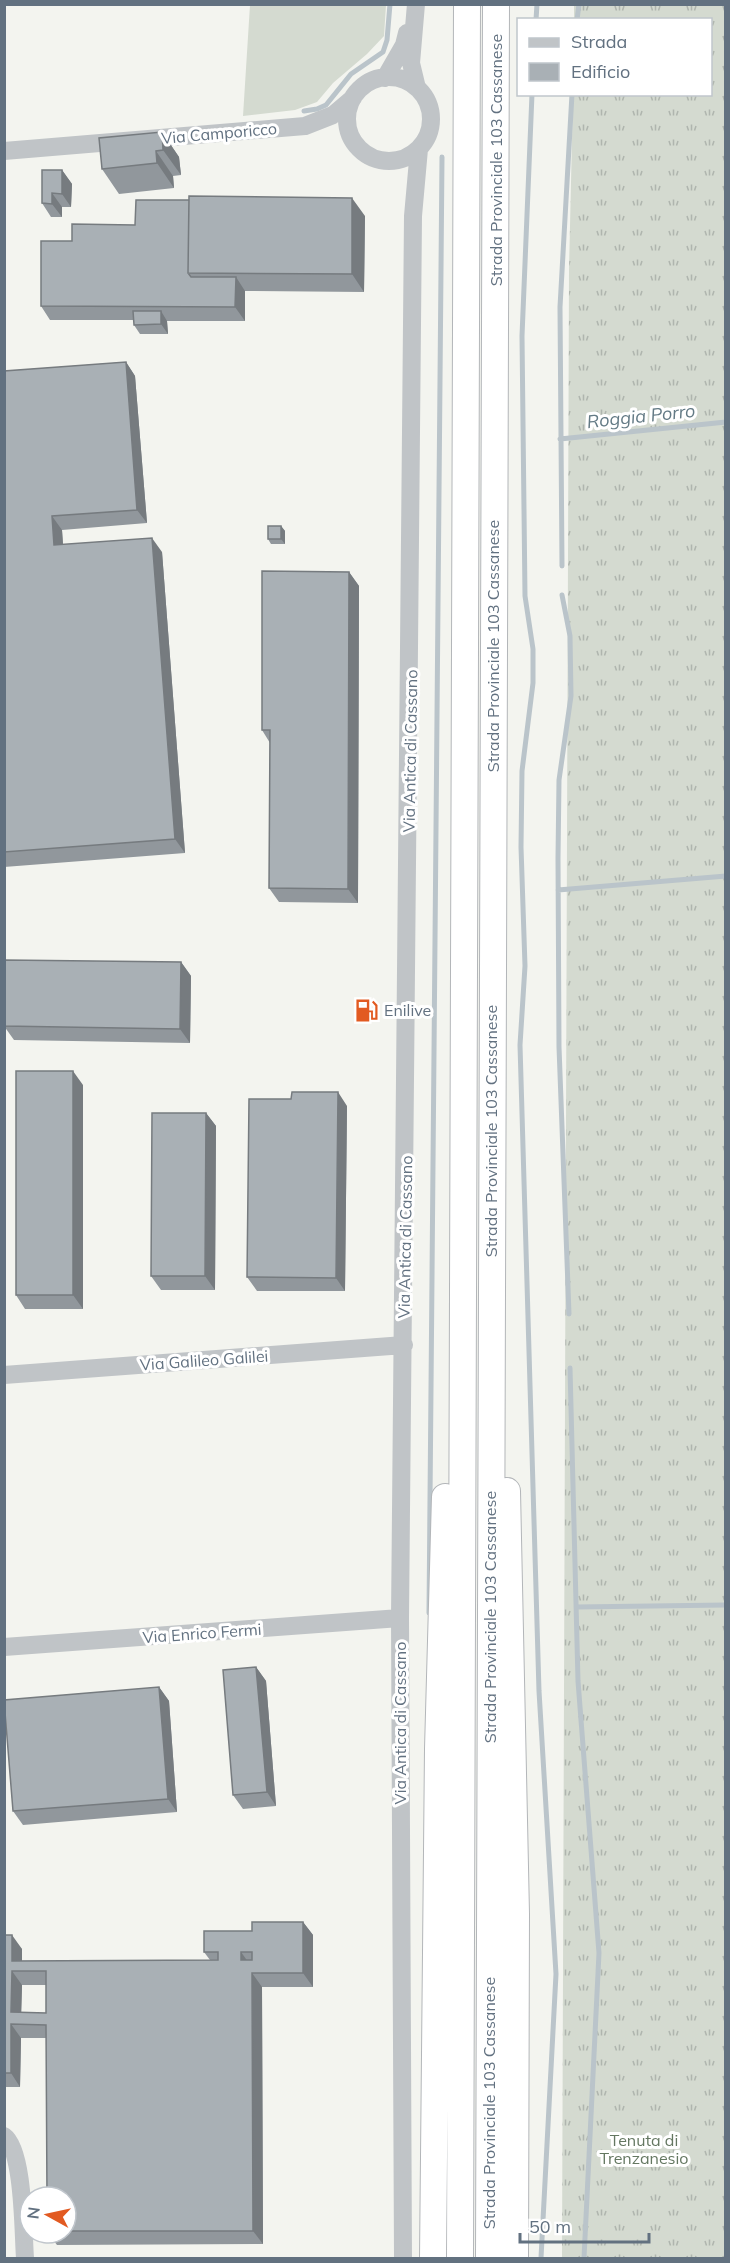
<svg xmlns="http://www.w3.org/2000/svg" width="730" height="2263" font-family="Mulish,sans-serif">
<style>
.grass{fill:url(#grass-tufts)}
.garden{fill:#d4dad0}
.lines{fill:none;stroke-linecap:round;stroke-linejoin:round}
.stream{stroke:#bac4ca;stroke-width:5}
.highway-casing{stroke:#b3b6b9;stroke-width:28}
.minor{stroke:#c0c4c7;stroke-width:18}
.highway{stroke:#fff;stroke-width:26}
.wall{fill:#91979c;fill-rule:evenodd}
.shaded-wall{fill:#767b7f}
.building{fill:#a9b0b5;stroke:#767b7f;stroke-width:1.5;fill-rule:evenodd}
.labels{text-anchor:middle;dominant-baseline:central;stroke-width:6;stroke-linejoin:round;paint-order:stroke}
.street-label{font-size:16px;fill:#627180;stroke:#fff}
.poi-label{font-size:16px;fill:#627180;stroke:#fff;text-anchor:start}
.park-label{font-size:16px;fill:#647761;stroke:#fff}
.water-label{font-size:18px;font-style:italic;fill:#637a85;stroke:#fff}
</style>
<defs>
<pattern id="grass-tufts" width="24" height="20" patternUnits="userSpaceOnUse" patternTransform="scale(1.5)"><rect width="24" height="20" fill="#d4dad0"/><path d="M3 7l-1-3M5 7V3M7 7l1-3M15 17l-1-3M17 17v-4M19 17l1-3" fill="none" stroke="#afb5ae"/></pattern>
</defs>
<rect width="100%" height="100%" fill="#f3f4ef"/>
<path class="grass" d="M574,5H725V2258H562L569,270L573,95L710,94V20L574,19Z"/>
<path class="garden" d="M250,5H386L384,36L367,54L333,83L317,102L295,110L243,116Z"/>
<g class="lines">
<path class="stream" d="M536,20L537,4
M577,20L579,4
M532,94L522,336L525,596L533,649V683L522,771L521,847L525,966L520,1045L539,1691L556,1974L541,2258
M304,111L317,109L326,105L351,74L383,52L387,40L390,4
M560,439L726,422
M562,566L560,307L572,94
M562,595L570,636L571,696L559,780L558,858L559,1047L569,1314
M558,890L726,876
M570,1368L578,1681L599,1953L584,2258
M576,1607L726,1605
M429,1613L442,157"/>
<defs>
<path id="highway" d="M507,1491L516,1914L515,2258
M433,2258L438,1749L445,1497
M460,2258L467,4
M489,2258L496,4"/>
</defs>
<use href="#highway" class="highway-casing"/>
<path class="minor" d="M416,4L411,63L417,88
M347 119a42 42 0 1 1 84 0a42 42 0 1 1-84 0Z
M385,78L404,45L407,33
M4,151L305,126L333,115L353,98
M4,1375L404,1345
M4,1647L400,1618
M4,2136C24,2150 23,2233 25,2258
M403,2258L400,1618L413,216L419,149"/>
<use href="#highway" class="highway"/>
</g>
<path class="wall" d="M162,132L179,157L181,175L173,176L174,188L119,194L102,169Z
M62,170L72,184L71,207H62V217H51L42,203Z
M365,216L364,292L245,291V321H167L168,334H140L134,325V320H50L41,306L72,241L135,225Z
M126,362L135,376L147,523L62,530L63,545L162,552L185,853L4,867V371Z
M281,526L285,531V544H271L268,539Z
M349,572L359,586L358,903L279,902L269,888L270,743L262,730Z
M181,962L191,976L190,1043L14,1040L4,1026Z
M83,1085V1309H25L16,1295Z
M291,1099L347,1106L345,1291H257L247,1277Z
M206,1113L216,1126L215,1290H161L151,1276Z
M256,1667L266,1681L276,1806L243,1809L233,1795Z
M159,1687L169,1701L177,1812L23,1825L13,1811Z
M303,1922L313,1935V1987H262L263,2244L57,2245L48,2233H66V2197L46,2038H21L20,2087H4V1935L22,1949V1961L210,1960L204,1952L252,1931ZM22,1985H46V2013L21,2012Z"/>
<path class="shaded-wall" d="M162,132L179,157L181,175L163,150Z
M156,151L173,176L174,188L157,163Z
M62,170L72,184L71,207L62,194Z
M52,193L62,207V217L52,204Z
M352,198L365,216L364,292L352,274Z
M236,277L245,291V321L235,307Z
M161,311L167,321L168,334L161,324Z
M126,362L135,376L147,523L137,510Z
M52,516L62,530L64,559L54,545Z
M281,526L285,531V544L281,539Z
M152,538L162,552L185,853L175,839Z
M349,572L359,586L358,903L348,889Z
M181,962L191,976L190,1043L180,1029Z
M73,1071L83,1085V1309L73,1295Z
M338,1092L347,1106L345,1291L336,1278Z
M206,1113L216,1126L215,1290L205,1276Z
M256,1667L266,1681L276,1806L267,1792Z
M159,1687L169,1701L177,1812L168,1799Z
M303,1922L313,1935V1987L303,1973Z
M12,1935L22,1949V1971L12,1961Z
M241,1952L251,1966L241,1960Z
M12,1971L22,1985L21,2024L11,2012Z
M252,1973L262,1987L263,2244L253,2231Z
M11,2024L21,2038L20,2087L11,2073Z"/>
<path class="building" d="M162,132L163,150L156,151L157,163L102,169L99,138Z
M42,170H62V194L52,193V204L42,203Z
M189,196L352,198V274L188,273Z
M136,200H189L188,273L191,277H236L235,307L41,306V241H72V224L135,225Z
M133,311H161V324L134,325Z
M126,362L137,510L52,516L54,545L152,538L175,839L4,852V371Z
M268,526H281V539H268Z
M262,571L349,572L348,889L269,888L270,730H262Z
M5,960L181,962L180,1029L4,1026Z
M16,1071H73V1295H16Z
M292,1092H338L336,1278L247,1277L249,1099H291Z
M152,1113H206L205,1276H151Z
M256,1667L267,1792L233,1795L223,1670Z
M159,1687L168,1799L13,1811L4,1700Z
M252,1922H303V1973H252L253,2231H66V2197H47L46,2025L11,2024V2073H4V1935H12V1961L218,1960V1952H204V1931H252ZM241,1952H252V1960H241ZM12,1971H46V2013L11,2012Z"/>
<defs>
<symbol id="fuel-bare" viewBox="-9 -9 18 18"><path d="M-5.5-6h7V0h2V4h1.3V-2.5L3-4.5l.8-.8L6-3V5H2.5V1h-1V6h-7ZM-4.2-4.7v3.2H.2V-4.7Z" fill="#e25a21" stroke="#fff" stroke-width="2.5" paint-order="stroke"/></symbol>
</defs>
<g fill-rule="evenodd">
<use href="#fuel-bare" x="350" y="994" width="33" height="33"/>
</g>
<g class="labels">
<g class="street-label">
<text transform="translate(219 133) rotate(-5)">Via Camporicco</text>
<text transform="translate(496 160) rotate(-90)">Strada Provinciale 103 Cassanese</text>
<text transform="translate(493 646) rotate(-90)">Strada Provinciale 103 Cassanese</text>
<text transform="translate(410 751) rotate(-89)">Via Antica di Cassano</text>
<text transform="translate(491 1131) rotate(-90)">Strada Provinciale 103 Cassanese</text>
<text transform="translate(405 1237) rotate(-89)">Via Antica di Cassano</text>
<text transform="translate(204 1360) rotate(-4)">Via Galileo Galilei</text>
<text transform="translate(490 1617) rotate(-90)">Strada Provinciale 103 Cassanese</text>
<text transform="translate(202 1633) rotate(-4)">Via Enrico Fermi</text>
<text transform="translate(400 1723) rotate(-90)">Via Antica di Cassano</text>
<text transform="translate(489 2103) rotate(-90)">Strada Provinciale 103 Cassanese</text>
</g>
<g class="poi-label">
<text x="384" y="1010">Enilive</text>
</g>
<g class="park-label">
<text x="644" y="2140">Tenuta di<tspan x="644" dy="18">Trenzanesio</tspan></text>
</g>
<g class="water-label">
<text transform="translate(641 416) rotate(-6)">Roggia Porro</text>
</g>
</g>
<rect width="730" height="2263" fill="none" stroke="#627180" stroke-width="12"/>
<rect x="517" y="18" width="195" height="78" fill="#ffffff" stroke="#c0c6cc" stroke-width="1.5"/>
<rect x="529" y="38" width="30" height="9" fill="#c0c4c7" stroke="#c0c6cc" stroke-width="1.5"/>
<text x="571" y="48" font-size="18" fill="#627180">Strada</text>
<rect x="529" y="63" width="30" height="18" fill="#a9b0b5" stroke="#c0c6cc" stroke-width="1.5"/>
<text x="571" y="78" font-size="18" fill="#627180">Edificio</text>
<g transform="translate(48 2215) rotate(278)"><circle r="28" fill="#ffffff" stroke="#c0c6cc" stroke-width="1.5"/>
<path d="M0-4.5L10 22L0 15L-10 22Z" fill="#e25a21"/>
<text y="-9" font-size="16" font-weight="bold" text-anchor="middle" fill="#627180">N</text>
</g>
<path d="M520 2233v9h129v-9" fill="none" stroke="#627180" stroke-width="3"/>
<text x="529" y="2233" font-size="18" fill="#627180" stroke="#ffffff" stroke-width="4.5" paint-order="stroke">50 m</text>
</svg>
